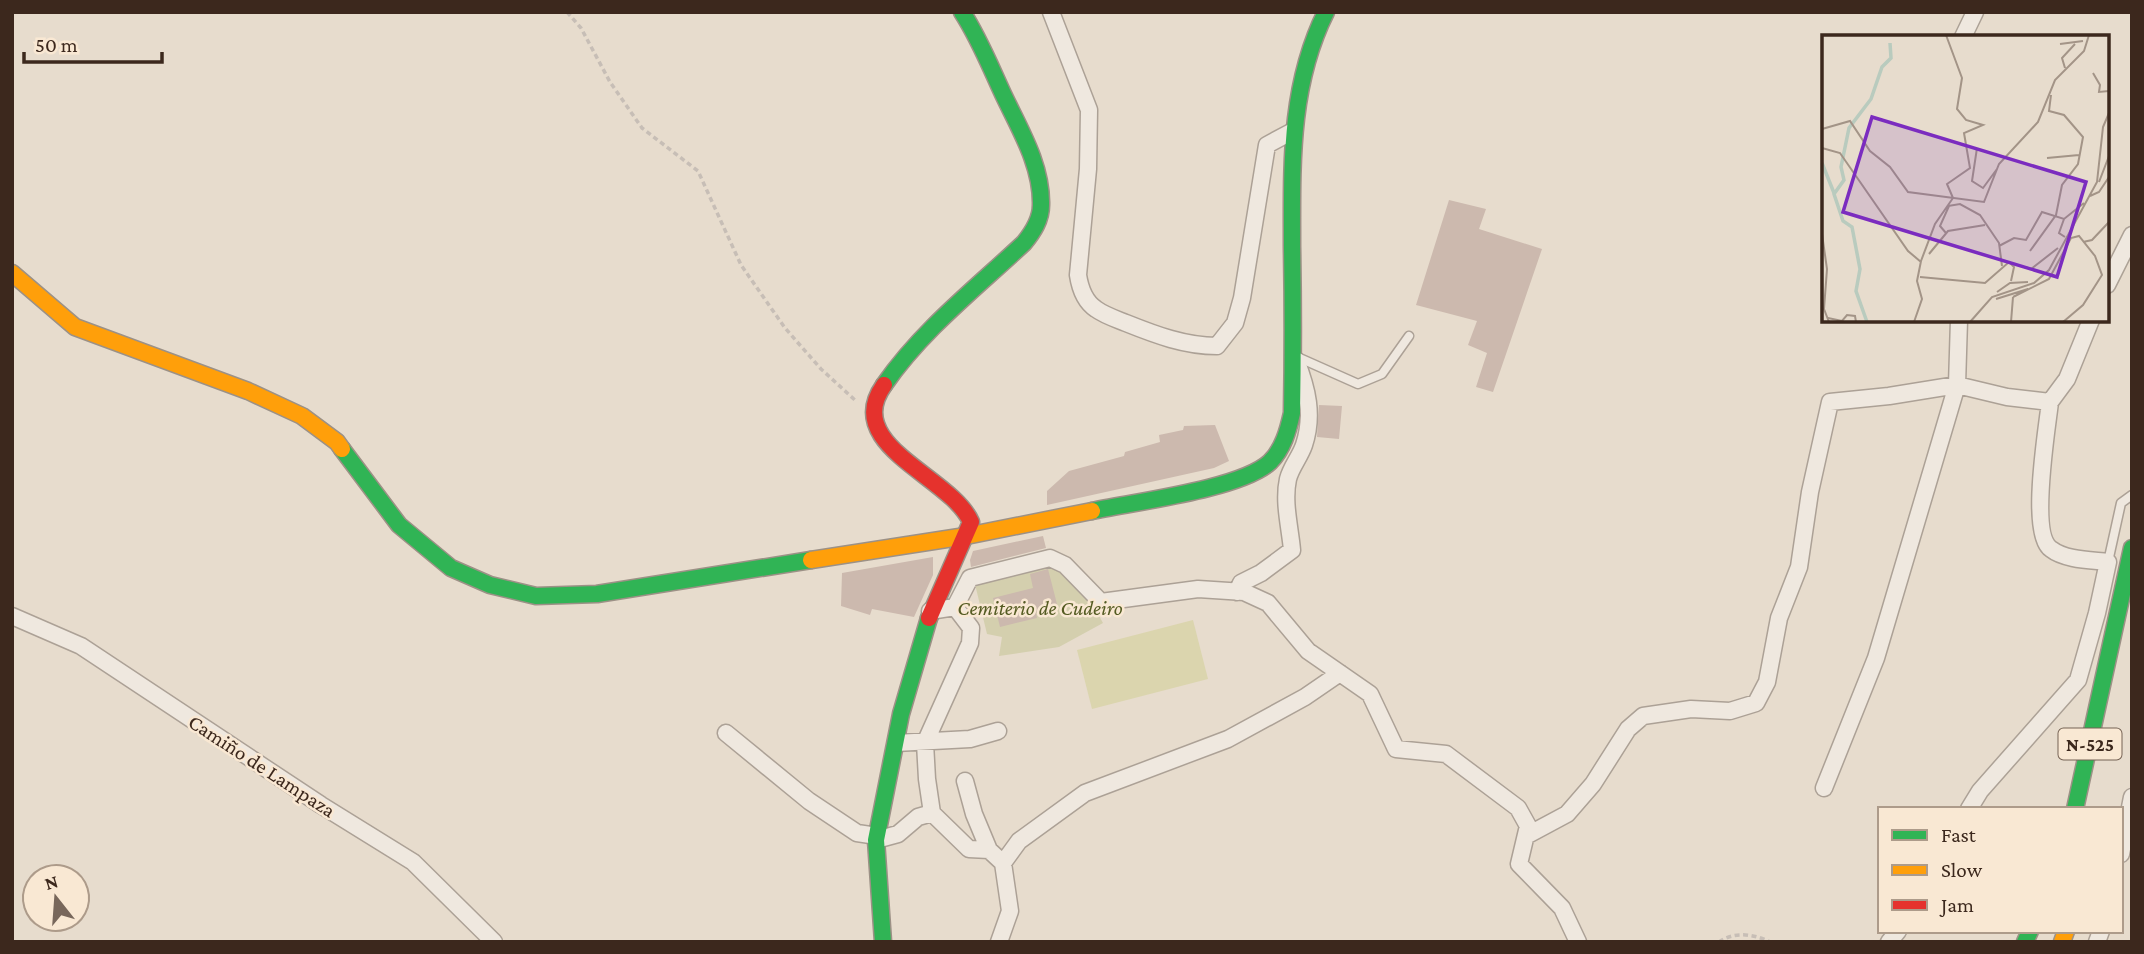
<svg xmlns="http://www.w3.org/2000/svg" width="2144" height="954" font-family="'Crimson Pro',serif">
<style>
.green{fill:#dbd5ae}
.cemetery{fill:#d4cfae}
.building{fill:#ccb9ae}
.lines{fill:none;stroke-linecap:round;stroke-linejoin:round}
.lane-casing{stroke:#aca196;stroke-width:11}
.street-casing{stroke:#aca196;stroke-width:19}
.fast-casing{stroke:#9c9186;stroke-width:19}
.slow-casing{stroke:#9c9186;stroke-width:19}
.jam-casing{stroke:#9c9186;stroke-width:19}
.path{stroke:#c7beb6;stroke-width:3.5;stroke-dasharray:5 3.5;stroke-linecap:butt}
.lane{stroke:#efe8df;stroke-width:8}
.street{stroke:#efe8df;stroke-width:16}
.fast{stroke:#30b455;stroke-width:16}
.slow{stroke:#ff9f0a;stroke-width:16}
.jam{stroke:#e5322d;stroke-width:16}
.labels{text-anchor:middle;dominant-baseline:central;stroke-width:5;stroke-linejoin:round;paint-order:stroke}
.shield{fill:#f9e8d3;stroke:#756254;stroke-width:2}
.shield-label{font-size:19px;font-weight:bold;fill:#3c281d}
.park-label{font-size:21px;font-style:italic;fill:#545b22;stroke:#f9e8d3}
.street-label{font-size:21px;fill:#3c281d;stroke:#f9e8d3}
.inset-river{fill:none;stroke:#b9cbbe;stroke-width:3.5}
.inset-road{fill:none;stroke:#a39487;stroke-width:2}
.view{fill:#7b2cbf;fill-opacity:0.15;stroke:#7b2cbf;stroke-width:3.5}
.inset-edge{fill:none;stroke:#3c281d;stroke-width:3.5}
</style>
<rect width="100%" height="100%" fill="#e7dccd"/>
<path class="green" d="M1193,620L1208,679L1092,709L1077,650Z"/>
<path class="cemetery" d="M1044,564C1076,571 1089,596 1103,623L1059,647L999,656L1002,637L987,634L974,580Z"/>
<path class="building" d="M1449,200L1486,209L1479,229L1542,249L1493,392L1476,387L1487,353L1468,345L1477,321L1416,305Z
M1319,405L1342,406L1339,439L1317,437Z
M1215,425L1229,461L1214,468L1047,505V491L1069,471L1124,456L1125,452L1160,442L1159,435L1183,430L1184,426Z
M1043,536L1046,548L971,567L970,560L973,551Z
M933,557V575L914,617L872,609L870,615L841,606L842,573Z
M1048,569L1058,608L1036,613L1037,618L1000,627L993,598L1033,588L1030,574Z"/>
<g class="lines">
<defs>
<path id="lane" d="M1295,356L1358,384L1382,374L1409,336
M2108,562L2121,503L2132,495"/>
<path id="street" d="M1051,12L1089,110L1088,169L1078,275C1080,288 1084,301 1096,309C1104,315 1116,319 1126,323C1156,335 1185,346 1217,346L1235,323L1242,298L1267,145L1293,131
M1963,37L1975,12
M2107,285L2132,235
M1237,592L1241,583L1261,573L1292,550C1290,527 1283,502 1288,479C1291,467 1300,457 1304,445C1314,415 1307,388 1296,360
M955,607L971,628L970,643L925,743L927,779L932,813L969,849L989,850L1003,863
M930,611L955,607L970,578L1050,558L1065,565L1101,602L1198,589L1244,592L1268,603L1308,651L1370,694L1396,749L1446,754L1518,808L1528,826L1519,864L1562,908L1578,942
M12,616L81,646L321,805L413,862L494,942
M726,733L809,801L857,833L877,836
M896,743L970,739L998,731
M965,781L974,814L989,850
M1824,788L1876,658L1957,385L1959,320
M1969,809L1980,791L2078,680L2097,613L2108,562C2091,560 2065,560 2051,549C2029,534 2047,429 2050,402
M1526,836L1567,814L1593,784L1628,729L1643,716L1691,709L1730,711L1756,703L1767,682L1779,618L1799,567L1810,492L1830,402L1889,396L1957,385L2007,397L2050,402L2067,379L2091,320
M876,840L898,834L918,817L932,813
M2121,854L2132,797
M999,942L1010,911L1003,863L1019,841L1085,793L1228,739L1305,697L1340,673
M1889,942L1898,931
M2097,942L2101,931"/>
<path id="fast" d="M884,385C922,330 976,288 1024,243C1033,232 1041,220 1041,205C1042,165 1019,128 1003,94C990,66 979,38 962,12
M342,449L399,525L451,568L490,585L536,596L597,594L811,560
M1092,511C1134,502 1241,489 1270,462C1283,449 1288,431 1292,413C1293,358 1293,303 1292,247C1292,166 1289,86 1326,12
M2075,809L2132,548
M883,942L876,840L901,714L929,618
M2025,942L2030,931"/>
<path id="slow" d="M12,273L75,327L248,391L302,416L337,442L342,449
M811,560L966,536L1092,511
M2062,942L2066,931"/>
<path id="jam" d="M884,385C841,446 951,476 971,522L929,618"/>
</defs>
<use href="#lane" class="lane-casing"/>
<use href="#street" class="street-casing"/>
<use href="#fast" class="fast-casing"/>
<use href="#slow" class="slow-casing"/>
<use href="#jam" class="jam-casing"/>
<path class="path" d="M567,12L581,28L610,82L642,128L698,171L741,265L785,328L821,369L856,401
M1719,942C1735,931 1754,934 1770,942"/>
<use href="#lane" class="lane"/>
<use href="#street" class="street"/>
<use href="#fast" class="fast"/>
<use href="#slow" class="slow"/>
<use href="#jam" class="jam"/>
</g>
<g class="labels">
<rect class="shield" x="2058.5" y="728.5" width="63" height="31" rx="5"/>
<g class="shield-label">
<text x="2090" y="744">N-525</text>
</g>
<g class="park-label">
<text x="1040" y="608">Cemiterio de Cudeiro</text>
</g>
<g class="street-label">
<text transform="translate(262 766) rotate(33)">Camiño de Lampaza</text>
</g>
</g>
<g transform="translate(1822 35)">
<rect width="287" height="287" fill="#e7dccd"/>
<path class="inset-river" d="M0,128L12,158M45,287L34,256L38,234L30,192L21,186L12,159L22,145L19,132L27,93L49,64L60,32L69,23L68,8"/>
<path class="inset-road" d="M238,9L261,6M243,33L240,23L253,9M271,38L278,50L277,57L287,56M0,94L28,86L48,116L68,132L86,157L162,167L177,129L216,87L233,45L262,16L267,0M0,113L18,118L86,216L99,227M155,113L150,146L161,153L175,134M225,123L257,120M277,147L287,121M268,161L277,157L287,142M126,171L138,169L158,180L177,208L180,231M242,184L237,198L243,202M124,198L118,191L127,171M0,199L5,234L2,274L7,287M261,207L270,205L287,187M177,211L192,203L204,205L220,177L242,184L262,168M208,216L234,180L240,150L256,129L261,102L242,80L227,76L229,60M107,219L126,196L163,190M203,232L209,234L236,213M98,242L163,248L187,227L192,232L189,246M175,257L188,248L206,247M191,262L227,244L249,203L257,201L273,221L280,240L261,270L241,287M174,264L206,254M6,283L20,286L25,280L33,281L34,287M92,287L100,264L95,246L99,226L113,189L131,163L125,149L148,133L142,98L161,90L144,85L135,74L140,43L124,0M148,287L170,262L212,248L227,235L275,147L281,92L287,78M189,287L191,262"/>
<path class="view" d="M50,82L264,147L235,242L21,177Z"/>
<rect width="287" height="287" class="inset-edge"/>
</g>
<rect width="2144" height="954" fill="none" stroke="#3c281d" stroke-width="28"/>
<rect x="1878" y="807" width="245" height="126" fill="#f9e8d3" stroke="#ad9b8a" stroke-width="2"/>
<rect x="1892" y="830" width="35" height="10" fill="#30b455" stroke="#ad9b8a" stroke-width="2"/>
<text x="1941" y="842" font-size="21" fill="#3c281d">Fast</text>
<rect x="1892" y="865" width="35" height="10" fill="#ff9f0a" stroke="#ad9b8a" stroke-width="2"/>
<text x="1941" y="877" font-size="21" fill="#3c281d">Slow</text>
<rect x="1892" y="900" width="35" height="10" fill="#e5322d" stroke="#ad9b8a" stroke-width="2"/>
<text x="1941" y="912" font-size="21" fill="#3c281d">Jam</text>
<g transform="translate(56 898) rotate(343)"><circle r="33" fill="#f9e8d3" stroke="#ad9b8a" stroke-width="2"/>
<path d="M0-5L12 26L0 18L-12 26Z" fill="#78675b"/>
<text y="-10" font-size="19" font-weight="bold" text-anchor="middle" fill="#3c281d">N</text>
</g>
<path d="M24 52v10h138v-10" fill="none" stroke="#3c281d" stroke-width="3.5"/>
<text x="35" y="52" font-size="21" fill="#3c281d" stroke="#f9e8d3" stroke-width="5" paint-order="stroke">50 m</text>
</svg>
